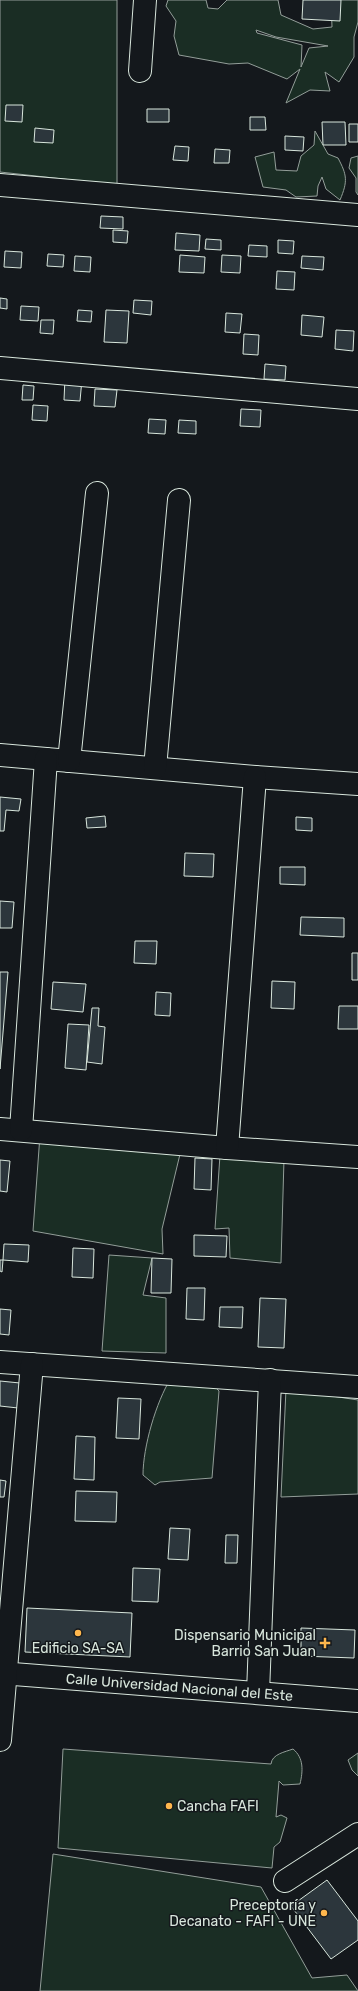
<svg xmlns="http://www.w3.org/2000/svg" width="358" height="1991" font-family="Rubik,sans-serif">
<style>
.green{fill:#1a2d24;stroke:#939e99;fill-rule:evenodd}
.building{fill:#2c363c;stroke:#d8e6dc}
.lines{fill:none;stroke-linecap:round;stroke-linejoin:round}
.minor-casing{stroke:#d8e6dc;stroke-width:24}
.minor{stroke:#14181c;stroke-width:22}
.poi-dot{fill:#ffb74d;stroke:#14181c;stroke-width:1.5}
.labels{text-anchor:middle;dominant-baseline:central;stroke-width:3;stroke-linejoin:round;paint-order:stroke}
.poi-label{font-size:14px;fill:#d8e6dc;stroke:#14181c;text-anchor:end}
.street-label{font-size:14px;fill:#d8e6dc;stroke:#14181c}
</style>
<rect width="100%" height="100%" fill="#14181c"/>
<path class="green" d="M0,0H117V185L0,172Z
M168,0H206L208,8L218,9L227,0H278L281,15L313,29L332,27L331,0H358V22L354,37V57L339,82L325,72L330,91L310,90L286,103L300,69L287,79L248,63L229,64L179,55L174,36L176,21L166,6ZM256,30L276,37L328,46L309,48L301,67L302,45L257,33Z
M315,131L328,154L338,158C347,175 348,181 340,200L326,189L322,177L318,186L317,196L296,197L286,190L263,187L255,157L274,152L276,170L297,171L301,156L314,145Z
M358,156V195L356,192V178L349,168L351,158Z
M40,1135L181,1150L162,1229L163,1254L33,1231Z
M220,1155L284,1159L281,1263L230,1258L229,1228L215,1229Z
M109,1255L152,1258L143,1295L166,1298V1353L102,1351Z
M171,1378H207L219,1391L212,1478L160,1482L155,1485L143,1475C143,1447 156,1402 171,1378Z
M286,1389L358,1400V1494L281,1497Z
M63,1749L271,1764C272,1754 285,1752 293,1749C304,1758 303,1771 300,1784L283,1785L279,1781L276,1817L281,1815L287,1818L280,1842L274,1847L272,1868L58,1848Z
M358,1753V1776L352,1770L348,1760Z
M53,1854L261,1887L312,1978L347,1975L358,1991H40Z"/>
<path class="building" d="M303,0H341L340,21L302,19Z
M6,105H23L22,122L5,121Z
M147,109H169V122H147Z
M250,117H265L266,130H250Z
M322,122H345L346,145H323Z
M349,124H358V142H349Z
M35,128L54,130L53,143L34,142Z
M285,136L304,137L303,151L285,150Z
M175,146L189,147L188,161L173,160Z
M215,149L230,150L229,163H214Z
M101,216L123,217V229L100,228Z
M113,230L128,231L127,243L113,242Z
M176,233L200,235L199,251L175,250Z
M206,239L221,240V250L205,249Z
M278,240L294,241L293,254L278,253Z
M249,245L267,246V257L248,256Z
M5,251L22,252L21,268L4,267Z
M48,254L64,255L63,267L47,266Z
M180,255L205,257L204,273L179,272Z
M222,255L241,256L240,273L221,272Z
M75,256L91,257L90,272L74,271Z
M302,256L324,257L323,270L301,268Z
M277,271L295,272L294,290L276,289Z
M0,298L7,299V309L0,308Z
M134,300L152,301L151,315L133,313Z
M21,306L39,307L38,321L20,320Z
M78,310L92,311L91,322L77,321Z
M106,310L129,311L127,343L104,342Z
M226,313L242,314L240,333L225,332Z
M302,315L324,317L322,337L301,335Z
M41,320H54L53,334L40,333Z
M336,330L354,331L353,351L335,349Z
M244,334L259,335L258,355L243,354Z
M265,364L286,366L285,380L264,379Z
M65,378L82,379L80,401L64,400Z
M23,385L34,386L33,400H22Z
M95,389L117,390L115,407L94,406Z
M33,405L48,406L47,421L32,420Z
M241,409L261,410L260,427L240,426Z
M149,419L166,420L165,434L148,433Z
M179,420L196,421V434L178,433Z
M0,797L21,799L19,811L6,810L4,831H0Z
M105,816L106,827L87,828L86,818Z
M296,817L312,818V831L296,830Z
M185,853L214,854L213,877L184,876Z
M280,867H305V885L280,884Z
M0,901L14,902L12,928H0Z
M301,917L344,918V937L300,935Z
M135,941H157L156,964L134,963Z
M352,953H358V980H352Z
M0,972H8L0,1069Z
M272,981L295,982L294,1009L271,1008Z
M53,982L86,984L83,1012L51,1009Z
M156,992L171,993L170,1016L155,1015Z
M339,1006H358V1029H338Z
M92,1008H99L98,1026L105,1027L102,1064L87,1062Z
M68,1024L89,1025L86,1070L65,1068Z
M195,1158L212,1159L211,1190L194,1189Z
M0,1160L10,1161L7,1192L0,1191Z
M194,1235L227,1236L226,1257L194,1256Z
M4,1244L29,1245L28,1262L3,1260Z
M73,1248L94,1249L93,1278L72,1277Z
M152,1258L172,1259L171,1293H151Z
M0,1260H3L2,1272L0,1271Z
M187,1288H205L204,1320L186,1319Z
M260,1298L286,1299L284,1348L258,1347Z
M220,1307H243L242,1328L219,1327Z
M0,1309L11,1310L9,1335L0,1334Z
M0,1381L20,1383L18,1408L0,1406Z
M118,1398L141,1399L139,1439L116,1438Z
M76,1436L95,1437L94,1480L74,1479Z
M0,1480L6,1481L4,1497H0Z
M76,1491L117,1492L116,1522L75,1521Z
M170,1528L190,1529L188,1560L168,1559Z
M226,1535H238L237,1563H225Z
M133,1568L160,1569L158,1602L132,1601Z
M27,1608L132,1613L130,1657L25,1652Z
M301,1628L355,1630L354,1658L301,1656Z
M327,1880L358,1921V1940L331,1959L291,1906Z"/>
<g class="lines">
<defs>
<g id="minor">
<path d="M140,71L145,0"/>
<path d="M0,185L358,215"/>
<path d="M0,368L358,399"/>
<path d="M0,755L255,777L358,784"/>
<path d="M69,761L97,493"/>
<path d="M155,768L179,500"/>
<path d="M0,1129L227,1148L358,1157"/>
<path d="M21,1130L46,759"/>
<path d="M227,1148L255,777"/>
<path d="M0,1362L358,1387"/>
<path id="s1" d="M0,1673L358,1701"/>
<path d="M258,1693L270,1380"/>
<path d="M0,1740L32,1364"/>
<path d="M285,1881L358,1834"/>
</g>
</defs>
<use href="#minor" class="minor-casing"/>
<use href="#minor" class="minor"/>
</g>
<g class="poi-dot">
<circle cx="78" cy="1633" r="4"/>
<path d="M323 1637h4v4h4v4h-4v4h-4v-4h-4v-4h4z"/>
<circle cx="169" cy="1806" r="4"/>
<circle cx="324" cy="1913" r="4"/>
</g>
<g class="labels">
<g class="poi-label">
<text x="316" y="1635">Dispensario Municipal<tspan x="316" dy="16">Barrio San Juan</tspan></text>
<text x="78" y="1648" text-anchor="middle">Edificio SA-SA</text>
<text x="177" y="1806" text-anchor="start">Cancha FAFI</text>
<text x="316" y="1905">Preceptoría y<tspan x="316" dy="16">Decanato - FAFI - UNE</tspan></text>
</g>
<g class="street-label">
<text stroke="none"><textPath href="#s1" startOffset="180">Calle Universidad Nacional del Este</textPath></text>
</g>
</g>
</svg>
